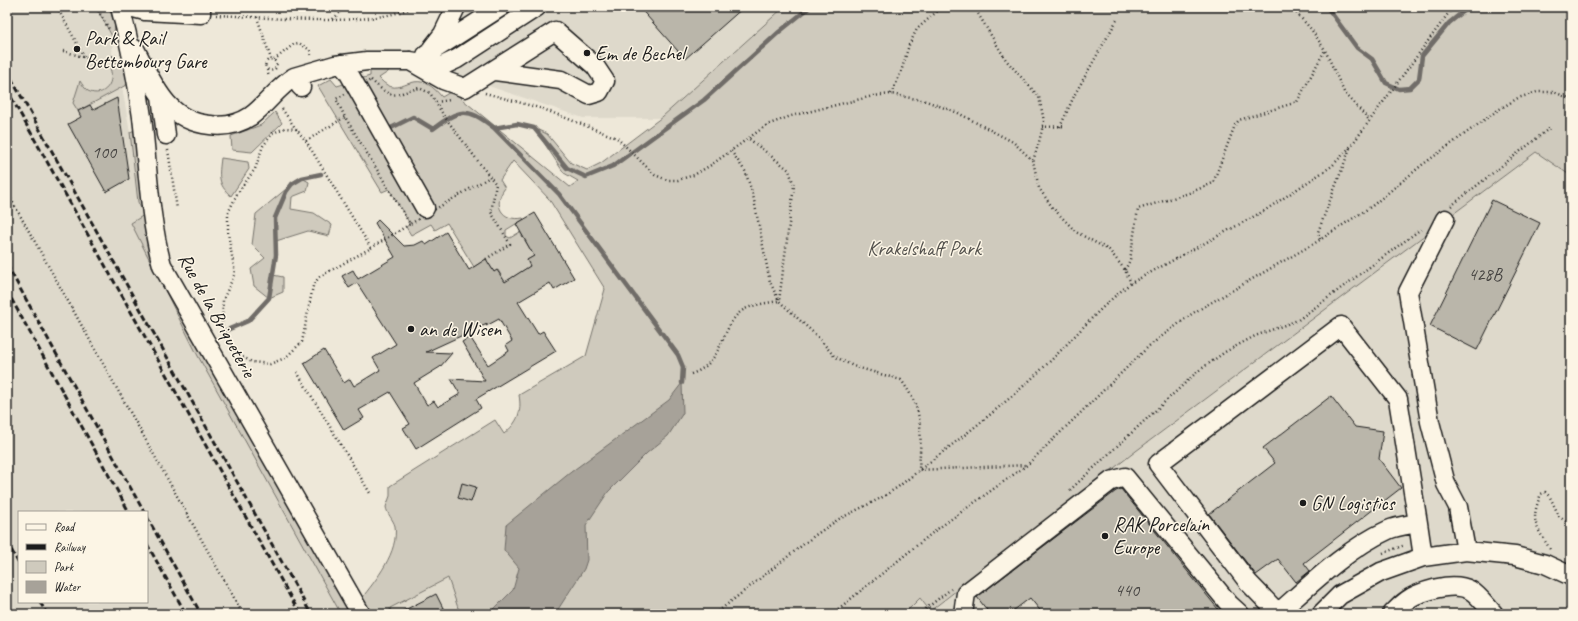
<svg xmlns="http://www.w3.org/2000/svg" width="1578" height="621" font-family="Caveat,sans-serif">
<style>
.built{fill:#ded9cb;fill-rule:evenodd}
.green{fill:#cfcabd;stroke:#76736c}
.water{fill:#a7a299;stroke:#6f6c67}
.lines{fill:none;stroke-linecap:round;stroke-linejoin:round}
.stream{stroke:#6f6c67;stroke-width:4.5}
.building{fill:#bab6aa;stroke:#1c1c1c;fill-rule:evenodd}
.minor-casing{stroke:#1c1c1c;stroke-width:21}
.path{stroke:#1c1c1c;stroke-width:2.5;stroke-dasharray:1 3;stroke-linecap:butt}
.minor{stroke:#fcf5e5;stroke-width:18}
.rail{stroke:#1c1c1c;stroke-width:3;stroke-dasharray:6 3;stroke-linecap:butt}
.poi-dot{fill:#1c1c1c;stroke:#fcf5e5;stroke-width:1.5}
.labels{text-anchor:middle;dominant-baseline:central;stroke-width:3;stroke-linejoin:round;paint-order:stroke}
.number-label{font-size:18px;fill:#444240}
.poi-label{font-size:20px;fill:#1c1c1c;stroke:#fcf5e5;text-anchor:start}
.park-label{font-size:20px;fill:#52504c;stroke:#fcf5e5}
.street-label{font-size:20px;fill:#1c1c1c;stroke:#fcf5e5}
</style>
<rect width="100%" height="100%" fill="#eee8d9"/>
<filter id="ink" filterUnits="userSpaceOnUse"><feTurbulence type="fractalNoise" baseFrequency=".025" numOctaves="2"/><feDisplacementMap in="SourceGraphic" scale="8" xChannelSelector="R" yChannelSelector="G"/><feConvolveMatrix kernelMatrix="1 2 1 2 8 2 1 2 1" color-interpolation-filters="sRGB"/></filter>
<g filter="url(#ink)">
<path class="built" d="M7,7H96L113,38L112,56L106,60L112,73V82L105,89L96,93L87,91L80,82L73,103L78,111L122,87L130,132L138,202L144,215L131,223L198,356L341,614H7ZM19,512H147V602H19Z
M449,7H784L661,118H583L483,84L446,74L435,36Z
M1537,151L1571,176V614H904L920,598L931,611L1136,451Z
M449,578L460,614H391L390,608Z"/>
<path class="green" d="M96,7H109L115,26L113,38Z
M784,7H1571V176L1536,152L1136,451L930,611L920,598L904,614H460L448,578L390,608L391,614H370L361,599C376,580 399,552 395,526C393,519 387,514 386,507L390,496V486L495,420L504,434C518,422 522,412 519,395L586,356L605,289L549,199L513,161L500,180L505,188C492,205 502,222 523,218L524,219L506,230V236L510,238L520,232L534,256L527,260L530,266L505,282L498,270L494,272L486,259L474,267L447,223L435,230L431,224L411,235L406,227L410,224L389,189L382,192L318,86L331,79L337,86L370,76V67L389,69L388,72L379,78C402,105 412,60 442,97L452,91L570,187L578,181L564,173L534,128L547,134L571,163L587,170L601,163L662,117Z
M114,61L122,63L128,84L78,111L73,103L80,81C82,84 85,89 88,91C104,99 117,81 109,66Z
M275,112L282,123L252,152L232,150L231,136L261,125Z
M135,130L156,269L350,614H341L198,356L131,223L144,215L138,202L130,132Z
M221,158L248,162L249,169L231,196C217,184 219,175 221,158Z
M302,178L309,182L307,191L292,197L291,209L314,213L332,225L329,236L308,231L276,241V255L273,275L283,277V292L269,298L254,286L251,269L265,258L252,245L256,214L292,184Z"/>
<path class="water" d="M682,383L683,413L668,436L647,453L608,492L586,525L587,560L584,569L555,614H489L513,590L519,568L504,550L506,525L571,472L669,400Z"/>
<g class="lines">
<path class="stream" d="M1327,7L1357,48L1372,59L1386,83L1399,89L1410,88L1419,79L1422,56L1449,23L1469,7
M391,128L413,117L433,129C460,109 466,106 494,128L517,124L534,128L567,168L586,177L613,166L704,100L779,32L810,7
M494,128L559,194L678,355L683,367L682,383
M227,330L248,321L269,298L276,255L275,218L286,192L292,184L302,178L321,174"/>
</g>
<path class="building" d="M639,7H744L685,59Z
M117,98L129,179L106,192L68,124L81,117L78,111L90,105L93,110Z
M1492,200L1540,223L1477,350L1430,326Z
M535,213L574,278L554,290L550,283L518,302L538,334L543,331L556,351L476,399L481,408L416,449L403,428L410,424L390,392L359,410L364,418L344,430L304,363L324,350L344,383L350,379L354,386L380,370L373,358L396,344L357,283L349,288L342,276L353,270L358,279L395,257L375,223L378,220L404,246L415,245L423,241L426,245L446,232L469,270L486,259L494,272L497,270L505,282L530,266L527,260L534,256L516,224ZM499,319L512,341L506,345L509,351L488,365L470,337L462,342L485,381L451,379L460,394L438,407L434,401L427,405L414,383L440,367L452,353L426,352L487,324L486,326Z
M1331,396L1355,427L1383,431L1379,459L1401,488L1304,563L1310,571L1296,582L1278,559L1256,575L1209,514L1275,463L1263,448Z
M462,483L476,487L471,502L458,498Z
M1121,489L1222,614H1043L1030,598L1009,614H990L977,597L1116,491Z
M436,594L446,614H397Z"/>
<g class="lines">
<defs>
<path id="minor" d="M120,7C130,43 137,80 142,117C148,167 149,217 162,265L361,614
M130,7L145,11L201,14V7
M432,48L443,34L456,7
M135,49C153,83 166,121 210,125C224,127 239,124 251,116C267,104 277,88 294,77L301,87
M426,55L501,7
M410,61L443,80L465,88L555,31L595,66L605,81L599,92L589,95L561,80L495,71
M341,64L348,72L425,208
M294,77L335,65L367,61H410L442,66L457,59L537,7
M161,96L166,135
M1445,219L1408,292L1430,422L1446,484L1458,507L1466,551
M1278,613L1248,582L1158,464L1341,326L1398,399L1418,523
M963,614L966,593L1111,481L1125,477L1229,604L1240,614
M1279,614L1278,613C1311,584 1348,548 1388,530C1397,526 1408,525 1418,523L1423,557
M1321,614L1340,595L1381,572L1423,557L1466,551L1515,556L1545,564L1571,576
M1392,614C1399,607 1406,599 1416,595C1431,589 1455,582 1470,590C1479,595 1487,607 1494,614"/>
</defs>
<use href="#minor" class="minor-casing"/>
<path class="path" d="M57,7L85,58
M96,7L109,29
M974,7L1006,60L1039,97L1044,121L1039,142L1033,161L1039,188L1052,207L1076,232L1109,250L1125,270L1131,283
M1291,7L1311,29L1325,50L1344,92L1370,121
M216,15C267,17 368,29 413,7
M257,17L271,59
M333,19L346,7
M63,51L100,62L116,55
M265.5 65a5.5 5.5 0 1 1 11 0a5.5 5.5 0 1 1-11 0Z
M274,60L294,44L299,43L310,50L311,55
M267,70L269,77
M371,80C394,101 392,95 419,88L430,93L444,116L490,177L410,224L345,117L336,99Z
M485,93L543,109L617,138L655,175L667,180H678L694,175L711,165L767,125L791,116L873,96L891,94L926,101L958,113L1013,142L1033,161
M891,94L901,72L909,45L917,29L942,7
M436,102L450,100
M282,109L296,129L285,128L273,133L263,146L255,169L237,194L228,213V233L235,273L223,300L222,326L228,341L235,353L252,362L270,364L285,358L302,342L313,286L319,277L371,248L306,141L296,129
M1042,127L1066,126
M1060,127L1075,94L1118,18
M306,141L345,117
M168,150L177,209
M731,151L745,171L753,195L770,282L779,301L817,336L834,356L853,366L901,380C925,412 921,432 919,470L1027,465
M7,192L243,614
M1451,206L1551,127
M1320,239L1318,232L1350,148
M371,248L410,224
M486,259L510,244L491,212L496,184L490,177
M1125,270L1130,260L1138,209L1189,193L1213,183L1235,125L1239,120L1297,102L1325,50
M297,372L370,493
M691,374C726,363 720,322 745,309C756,304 767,303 779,301L794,186L789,170L748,138
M1070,490L1197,372L1225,352L1255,336L1298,320L1421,229
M1550,549C1535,525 1530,521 1541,494L1545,492L1550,497L1559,516L1571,526
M1383,553L1405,545
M715,614L814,536L839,519L881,498L898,487C947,448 997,412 1042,369C1072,341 1098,308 1131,283L1264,211L1332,166L1351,146L1453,7
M832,614L936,530L1027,465L1149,346L1193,313L1315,243L1372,206L1422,165L1498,110L1518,98L1537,92H1554L1571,99
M919,614L951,589"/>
<use href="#minor" class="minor"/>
<path class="rail" d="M7,71L311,614
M7,90L300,614
M7,265L144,512
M7,291L129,512
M147,517L201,614
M7,542L19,564
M147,544L186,614
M40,602L47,614"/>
</g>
</g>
<g class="poi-dot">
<circle cx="77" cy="49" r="4"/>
<circle cx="587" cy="53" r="4"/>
<circle cx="411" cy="329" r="4"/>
<circle cx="1303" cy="503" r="4"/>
<circle cx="1105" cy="536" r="4"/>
</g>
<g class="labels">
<g class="number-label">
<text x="104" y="152">100</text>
<text x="1485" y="274">428B</text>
<text x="1127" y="590">440</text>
</g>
<g class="poi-label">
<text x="85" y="38">Park &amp; Rail<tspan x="85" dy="23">Bettembourg Gare</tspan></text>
<text x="595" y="53">Em de Bechel</text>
<text x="419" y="329">an de Wisen</text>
<text x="1311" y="503">GN Logistics</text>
<text x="1113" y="524">RAK Porcelain<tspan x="1113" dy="23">Europe</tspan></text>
</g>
<g class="park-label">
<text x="924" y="248">Krakelshaff Park</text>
</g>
<g class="street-label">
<text transform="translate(217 315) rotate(61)">Rue de la Briqueterie</text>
</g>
</g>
<rect width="1578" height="621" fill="none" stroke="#fcf5e5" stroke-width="24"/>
<rect x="12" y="12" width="1554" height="597" fill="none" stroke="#1c1c1c" stroke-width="1.5" filter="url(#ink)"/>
<rect x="18" y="511" width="130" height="92" fill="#fcf5e5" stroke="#a29e95"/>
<rect x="26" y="524" width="20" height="6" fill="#fcf5e5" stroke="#a29e95"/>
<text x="54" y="531" font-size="12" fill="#1c1c1c">Road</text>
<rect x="26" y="544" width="20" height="6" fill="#1c1c1c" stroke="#a29e95"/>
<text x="54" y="551" font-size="12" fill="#1c1c1c">Railway</text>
<rect x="26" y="561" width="20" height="12" fill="#cfcabd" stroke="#a29e95"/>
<text x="54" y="571" font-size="12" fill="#1c1c1c">Park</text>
<rect x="26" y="581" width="20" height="12" fill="#a7a299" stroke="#a29e95"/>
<text x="54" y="591" font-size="12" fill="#1c1c1c">Water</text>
</svg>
